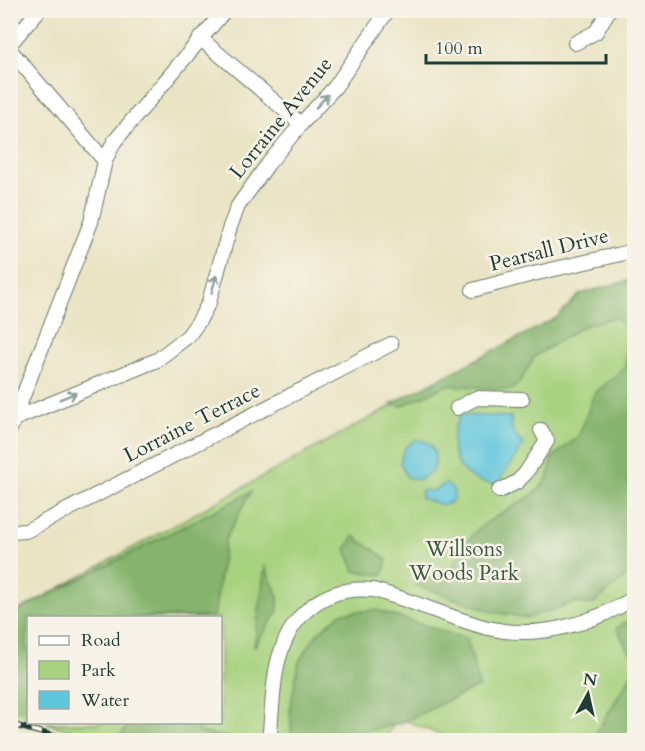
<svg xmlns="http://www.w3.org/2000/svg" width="645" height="751" font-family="Cardo,serif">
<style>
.green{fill:#a7d27e;stroke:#638859;stroke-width:1.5}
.forest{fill:#85b46d;stroke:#527850;stroke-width:1.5}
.water{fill:#60c6dd;stroke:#408288;stroke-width:1.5}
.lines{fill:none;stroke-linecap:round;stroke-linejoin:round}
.minor-casing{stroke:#676;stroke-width:16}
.minor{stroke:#fff;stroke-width:14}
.rail-casing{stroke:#1f3d34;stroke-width:6}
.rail{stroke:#f7f3e8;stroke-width:4;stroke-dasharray:11;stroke-linecap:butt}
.oneway{stroke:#8f9e9a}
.labels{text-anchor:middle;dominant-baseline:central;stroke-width:5;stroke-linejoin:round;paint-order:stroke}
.street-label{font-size:21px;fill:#1f3d34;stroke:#f7f3e8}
.park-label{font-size:21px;fill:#3a5b43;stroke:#f7f3e8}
</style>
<rect width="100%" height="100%" fill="#f7f3e8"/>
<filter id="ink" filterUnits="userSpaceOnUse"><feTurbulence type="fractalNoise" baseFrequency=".0167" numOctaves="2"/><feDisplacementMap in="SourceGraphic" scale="12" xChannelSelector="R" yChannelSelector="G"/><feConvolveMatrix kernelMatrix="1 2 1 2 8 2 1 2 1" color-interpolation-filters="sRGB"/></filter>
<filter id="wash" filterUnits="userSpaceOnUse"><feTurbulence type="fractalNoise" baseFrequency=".008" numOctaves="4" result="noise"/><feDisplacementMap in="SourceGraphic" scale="24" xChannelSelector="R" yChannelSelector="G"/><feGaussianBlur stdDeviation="1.35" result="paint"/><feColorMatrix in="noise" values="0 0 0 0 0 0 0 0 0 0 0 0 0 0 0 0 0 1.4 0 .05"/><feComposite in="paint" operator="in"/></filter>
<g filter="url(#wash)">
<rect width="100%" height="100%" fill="#eae4c4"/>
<path class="green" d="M634,295V740H453L397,717L385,740H104L46,723L220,722V618H28V717L11,712L10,615L390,407Z"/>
<path class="forest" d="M634,279V570L593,604L573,603L527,618L494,612L415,585L419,581L446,576C457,561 464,543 477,530C494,514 539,498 548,477C550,472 550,464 552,458L579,436L594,394L625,368L627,333L616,317L583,326L535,356L520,382L511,390L448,385L402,406L391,404L556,318L580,294Z
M251,492L225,540L214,617L28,618V711L11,708V614Z
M354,536C365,545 378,551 387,560L383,575L355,571L346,549Z
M265,567L278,596V611L254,647Z
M376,610L467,639L479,686L401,723L325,740H292L290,709L299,661L317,634L341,613Z
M634,617V656L626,647L617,628Z
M634,670V740H592Z
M199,723L198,732L243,740H133L120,736L130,723Z"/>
<path class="water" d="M461,415L511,417C511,429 513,437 524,444L497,484C458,484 441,447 461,415Z
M415,440C434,439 438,455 433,470L420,480L407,477L400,463L404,449Z
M445,484C454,487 457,495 451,502L444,505C440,504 423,499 421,498V492L423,490L433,491Z"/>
</g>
<g filter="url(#ink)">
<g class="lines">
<defs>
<path id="minor" d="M200,38L301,124
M575,43L596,32L609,10
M10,44L39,10
M10,50L105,161
M473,290L533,274L634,251
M457,408L476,398L522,399
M14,419L157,360L188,336L199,321L209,302L230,227L238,206L268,164L301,124L335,87L388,10
M10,429L91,222L105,161L114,142L225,10
M499,491L517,482L525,474L547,441L541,430
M10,532L26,531L391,344
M269,740C272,716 272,690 277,666C288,616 322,585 373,590C412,600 449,618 488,628C537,640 593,624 634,598"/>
</defs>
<use href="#minor" class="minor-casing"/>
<use href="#minor" class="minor"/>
<defs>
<path id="rail" d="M10,724L68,740
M10,737L22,740"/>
</defs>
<use href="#rail" class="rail-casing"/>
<use href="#rail" class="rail"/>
</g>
<defs><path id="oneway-shaft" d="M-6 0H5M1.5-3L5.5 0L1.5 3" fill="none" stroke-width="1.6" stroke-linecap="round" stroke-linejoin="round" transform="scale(1.5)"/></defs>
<g class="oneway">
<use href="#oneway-shaft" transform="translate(322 101) rotate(-47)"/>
<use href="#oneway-shaft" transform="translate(214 284) rotate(-75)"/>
<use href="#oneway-shaft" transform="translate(68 396) rotate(-22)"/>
</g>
</g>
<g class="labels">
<g class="street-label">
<text transform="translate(281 118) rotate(-51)">Lorraine Avenue</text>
<text transform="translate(549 250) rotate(-14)">Pearsall Drive</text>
<text transform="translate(192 423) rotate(-27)">Lorraine Terrace</text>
</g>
<g class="park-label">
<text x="464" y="549">Willsons<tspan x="464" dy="24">Woods Park</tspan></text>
</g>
</g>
<rect width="645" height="751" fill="none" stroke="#f7f3e8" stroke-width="36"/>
<rect x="27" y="616" width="195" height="108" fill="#f7f3e8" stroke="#a1aaa0" stroke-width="1.5"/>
<rect x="39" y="636" width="30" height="9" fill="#ffffff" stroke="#a1aaa0" stroke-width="1.5"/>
<text x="81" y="646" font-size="18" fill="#1f3d34">Road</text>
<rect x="39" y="661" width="30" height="18" fill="#a7d27e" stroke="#a1aaa0" stroke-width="1.5"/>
<text x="81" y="676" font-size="18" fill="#1f3d34">Park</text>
<rect x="39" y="691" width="30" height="18" fill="#60c6dd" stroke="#a1aaa0" stroke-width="1.5"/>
<text x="81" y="706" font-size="18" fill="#1f3d34">Water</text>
<g transform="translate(588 694) rotate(8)" stroke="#f7f3e8" stroke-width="4.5" paint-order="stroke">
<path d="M0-4.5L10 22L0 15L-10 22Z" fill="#1f3d34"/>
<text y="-9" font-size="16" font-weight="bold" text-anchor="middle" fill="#1f3d34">N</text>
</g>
<path d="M426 54v9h180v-9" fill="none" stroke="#1f3d34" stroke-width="3"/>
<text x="435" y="54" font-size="18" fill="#1f3d34" stroke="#f7f3e8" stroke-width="4.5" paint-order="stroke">100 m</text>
</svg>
